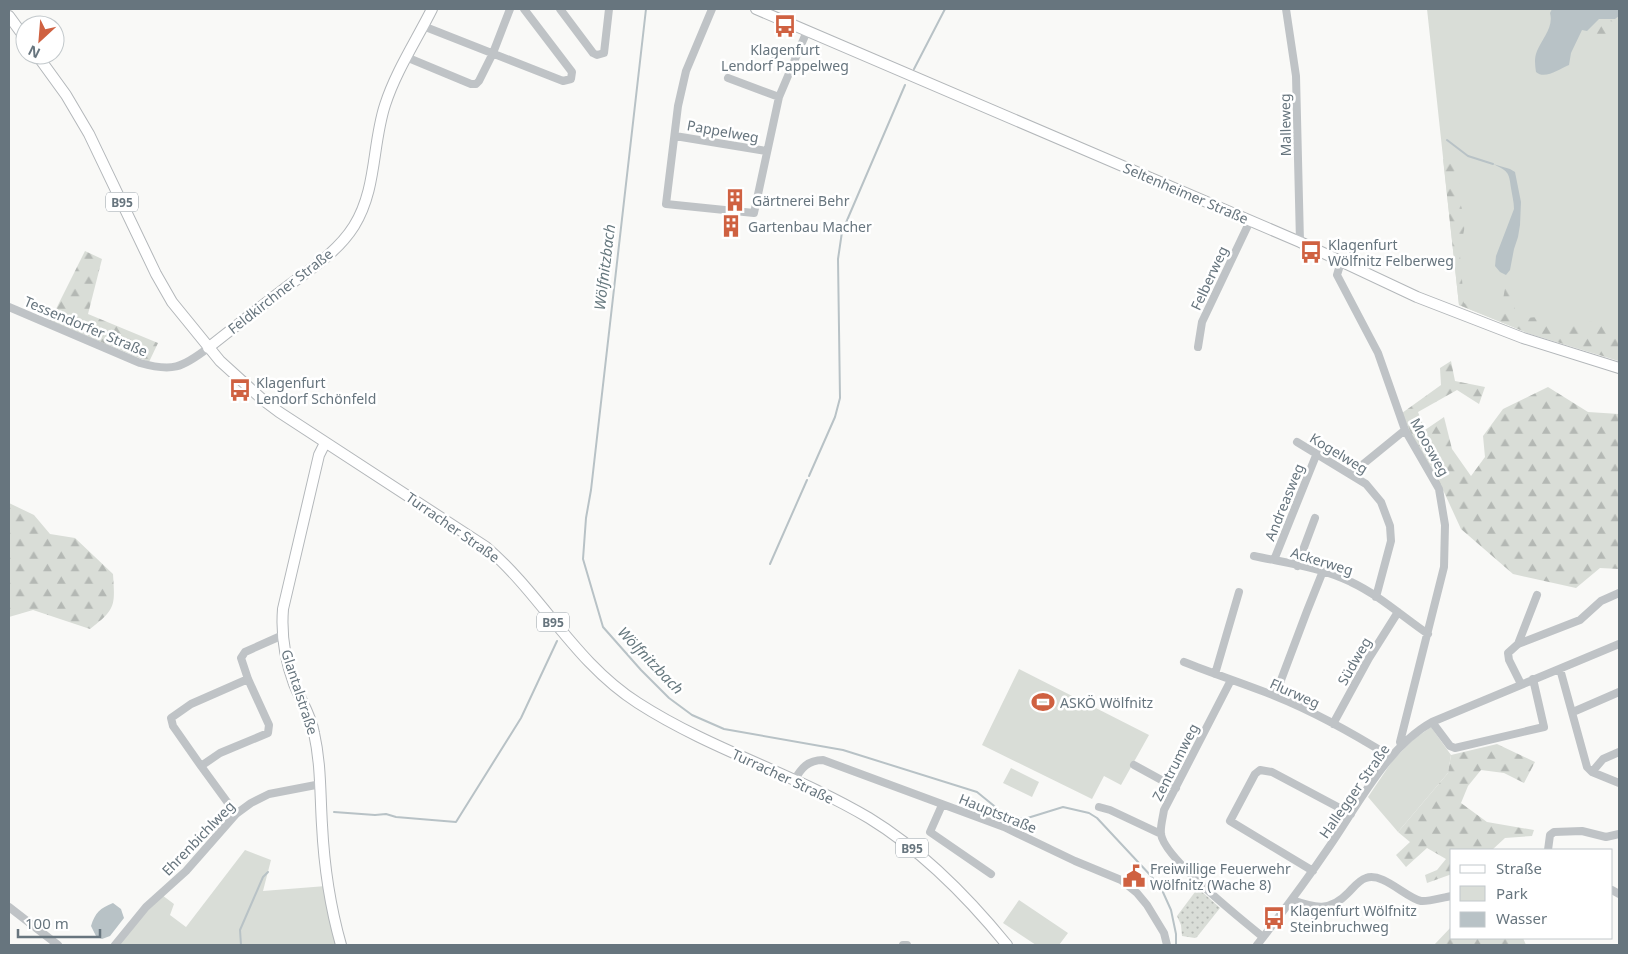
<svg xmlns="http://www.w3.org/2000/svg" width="1628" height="954" font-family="'Noto Sans',sans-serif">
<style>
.green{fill:#d9ddd7}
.forest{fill:url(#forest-firs)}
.park{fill:url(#park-dots)}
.water{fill:#b8c2c6}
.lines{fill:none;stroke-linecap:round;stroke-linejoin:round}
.stream{stroke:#b8c2c6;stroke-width:2}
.major-casing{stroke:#b3b7ba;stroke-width:12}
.minor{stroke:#bfc3c6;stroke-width:8}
.major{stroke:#fff;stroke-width:10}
.labels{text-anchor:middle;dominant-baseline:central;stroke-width:5;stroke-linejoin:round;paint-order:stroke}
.shield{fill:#fff;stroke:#959ea5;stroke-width:1}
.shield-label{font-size:12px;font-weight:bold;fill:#67757e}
.poi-label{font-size:14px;fill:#67757e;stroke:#fff;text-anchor:start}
.street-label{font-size:14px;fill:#67757e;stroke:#fff}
.water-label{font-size:15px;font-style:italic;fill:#67797f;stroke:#fff}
</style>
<defs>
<pattern id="forest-firs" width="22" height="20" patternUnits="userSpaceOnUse" patternTransform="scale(1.25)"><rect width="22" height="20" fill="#d9ddd7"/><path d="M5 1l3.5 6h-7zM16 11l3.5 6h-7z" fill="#b4b8b4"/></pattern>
<pattern id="park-dots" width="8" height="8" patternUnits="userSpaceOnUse" patternTransform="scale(1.25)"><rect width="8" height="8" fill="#d9ddd7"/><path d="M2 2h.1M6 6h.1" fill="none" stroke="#b4b8b4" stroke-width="1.8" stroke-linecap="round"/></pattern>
</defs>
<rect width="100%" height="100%" fill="#f9f9f7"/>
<path class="green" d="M1427,9H1619V361L1528,333L1459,305Z
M1019,669L1149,735L1121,785L1104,776L1092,799L982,745Z
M1431,727L1451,755L1448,773L1398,832L1368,797L1393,760L1414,739Z
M1011,768L1039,782L1032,797L1003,783Z
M245,850L271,860L263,891L326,886L336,945H118L150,906L162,895L174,904L170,915L186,927Z
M1019,900L1068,933L1059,945H1036L1003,923Z"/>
<path class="forest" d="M1600,20H1611L1617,27L1612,40H1600L1589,30Z
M1443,159H1448L1455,169L1454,175L1461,187L1458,196C1463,212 1469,228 1459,244L1464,303L1500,317L1505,288L1510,285L1515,309L1526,318L1537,317L1560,324L1603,321L1619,325V361L1528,333L1459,305Z
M85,251L102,259L88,314L158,343L149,362L50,321Z
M1451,361L1455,381L1485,387L1479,404L1457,390L1418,412L1425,430L1444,417L1452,449L1471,476L1485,457L1483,436L1503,409L1548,387L1588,412L1619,414V569L1600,568L1576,588L1513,574L1461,529L1444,492L1413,438L1402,413L1441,385L1440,368Z
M9,503L34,515L50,534L75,538L113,574C115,606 116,609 90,629L33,610L9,617Z
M1497,744L1535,762L1524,783L1504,773L1481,770L1468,786L1461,803L1487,822L1534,830L1532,836L1505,838L1492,850H1452V874L1427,883L1425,875L1437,870L1446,859L1427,848L1406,867L1396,855L1410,842L1398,832L1448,773L1451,755Z
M1452,926V938H1523L1526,945H1434Z"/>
<path class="park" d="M1198,888L1220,908L1197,937L1195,938L1182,936L1181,925L1177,916Z"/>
<path class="water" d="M1552,9H1619V16L1615,19H1599L1587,31L1582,30L1571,53L1569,65C1559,69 1545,80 1536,72C1535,65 1534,58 1537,51C1542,39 1554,27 1550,13Z
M1493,164L1510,169L1515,172L1521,202L1520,225L1518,237L1514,249L1510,270L1506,275L1500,272L1495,266L1496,256L1514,209C1514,202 1512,195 1511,188C1509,172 1508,171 1493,164Z
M113,903L121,909L124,918L110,936L102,939L96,936L91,926C95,913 100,908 113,903Z"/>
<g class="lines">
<path class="stream" d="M646,9L591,490L586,518L583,559L603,627L641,670L669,698L692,715L724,729L843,750L977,792L1004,814L1013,818L1024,819L1034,816L1063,807L1089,813L1097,818L1152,877L1162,890L1171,910L1176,934V945
M914,69L945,9
M1447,140L1468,156L1493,164
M809,476L835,417L840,398L838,259L842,232L905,85
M770,564L807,480
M334,812L375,815L386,814L396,817L456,822L521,718L557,641
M241,945L240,930L263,877L268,872"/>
<defs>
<path id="major" d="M756,9L1300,242L1417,297L1523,338L1619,368
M9,16L25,38
M37,55L66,95L89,134L156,274L172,302L220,361L263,400L279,412L486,547C542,595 574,662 638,703C711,750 795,774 869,818C923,851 967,896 1007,945
M208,348C233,328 258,309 284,289C309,270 337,253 354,226C377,189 372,145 385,105C396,71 416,41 432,9
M325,443L319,455L283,609C281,634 285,660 294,684C301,701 311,715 314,733C321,764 320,793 322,825C324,865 330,906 341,945"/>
</defs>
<use href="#major" class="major-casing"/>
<path class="minor" d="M560,9L593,53L597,55L604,53L609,9
M712,9L686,71L678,106L666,204L754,213L779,97L807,31
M1286,9L1296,76L1300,242
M423,26L563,81L571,79L572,72L524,9
M406,57L471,84H476L479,81L493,53L510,9
M728,78L779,97
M675,136L766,151
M1338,259L1340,265L1337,275L1378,353L1405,430L1439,489L1445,525L1444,567L1400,742L1401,745
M9,307L140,363C172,372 182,368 208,348
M1198,347L1202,322L1250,221
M1297,442L1366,484L1381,502L1390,526L1391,541L1376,597
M1351,474L1405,430
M1254,556C1286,563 1321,567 1351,582C1379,595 1403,617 1428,634
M1274,560L1317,453
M1297,566L1315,518
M1518,644L1537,595
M1184,662C1214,674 1245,684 1275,696C1315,712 1354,734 1391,757
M1560,669L1587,767L1592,772L1619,783
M1215,674L1239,592
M1231,680L1164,810C1163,817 1160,827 1161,834C1164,858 1242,920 1263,937
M1521,684L1509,660L1508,653L1518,644L1580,620L1601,601L1619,593
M1275,696L1307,611L1323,571
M1573,712L1619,692
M1432,722L1450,746L1455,748L1544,727L1533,679
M1333,724L1369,658L1398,612
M1134,765L1176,788
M201,766L173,726L171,718L191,704L248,679
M1592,772L1603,759L1619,752
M794,781C801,768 808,760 823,760L1004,827L1075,861L1121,880L1137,893L1147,905L1164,933L1167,945
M942,805L930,832L991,874
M1099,807L1110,810L1161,834
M236,814L201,766L220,753L268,733L269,725L248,679L241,658L245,652L283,635
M1548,850L1550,835L1554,832L1582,831L1606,837L1619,834
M1313,871L1230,821L1255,774L1260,770L1272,772L1351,814
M1612,890L1619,894
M1292,900C1315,908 1330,912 1348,893C1353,888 1359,880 1366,878C1383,872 1406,898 1421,901C1428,902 1444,897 1452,896
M9,907L58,945
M115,945L146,907L186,871L236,814L251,803L269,794L321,784
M903,945H907
M1257,945C1282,913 1306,881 1329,847C1358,805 1387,747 1432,722L1619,644"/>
<use href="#major" class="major"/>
</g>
<defs>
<symbol id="bus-bare" viewBox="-9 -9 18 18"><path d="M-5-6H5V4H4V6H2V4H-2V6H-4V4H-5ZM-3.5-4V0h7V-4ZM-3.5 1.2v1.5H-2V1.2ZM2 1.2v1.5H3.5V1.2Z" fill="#cf6141" stroke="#fff" stroke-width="2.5" paint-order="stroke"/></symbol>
<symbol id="building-bare" viewBox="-9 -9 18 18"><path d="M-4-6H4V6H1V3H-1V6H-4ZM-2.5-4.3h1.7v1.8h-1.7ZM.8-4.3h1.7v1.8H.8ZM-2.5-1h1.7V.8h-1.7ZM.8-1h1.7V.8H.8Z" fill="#cf6141" stroke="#fff" stroke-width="2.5" paint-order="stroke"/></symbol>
<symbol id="stadium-bare" viewBox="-9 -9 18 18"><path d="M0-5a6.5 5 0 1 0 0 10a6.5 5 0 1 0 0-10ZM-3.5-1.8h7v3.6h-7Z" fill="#cf6141" stroke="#fff" stroke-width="2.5" paint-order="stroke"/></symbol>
<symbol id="civic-bare" viewBox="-9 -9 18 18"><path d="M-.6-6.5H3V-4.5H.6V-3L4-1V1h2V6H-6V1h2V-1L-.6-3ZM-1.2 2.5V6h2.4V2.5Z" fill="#cf6141" stroke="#fff" stroke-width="2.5" paint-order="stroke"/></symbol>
</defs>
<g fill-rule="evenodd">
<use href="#bus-bare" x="769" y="10" width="32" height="32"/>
<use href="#building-bare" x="719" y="184" width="32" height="32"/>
<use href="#building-bare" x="715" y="210" width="32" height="32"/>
<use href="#bus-bare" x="1295" y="236" width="32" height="32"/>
<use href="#bus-bare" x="224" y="374" width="32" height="32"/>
<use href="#stadium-bare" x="1027" y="686" width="32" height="32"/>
<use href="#civic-bare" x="1118" y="860" width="32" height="32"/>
<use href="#bus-bare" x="1258" y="902" width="32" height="32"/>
</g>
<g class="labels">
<g class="shield">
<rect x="106" y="192.5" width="32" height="19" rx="4"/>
<rect x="537" y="612.5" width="32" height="19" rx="4"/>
<rect x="896" y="838.5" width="32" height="19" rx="4"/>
</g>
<g class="shield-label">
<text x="122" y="202">B95</text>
<text x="553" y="622">B95</text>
<text x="912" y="848">B95</text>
</g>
<g class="poi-label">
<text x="785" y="49" text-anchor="middle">Klagenfurt<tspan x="785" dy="16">Lendorf Pappelweg</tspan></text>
<text x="752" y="200">Gärtnerei Behr</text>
<text x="748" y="226">Gartenbau Macher</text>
<text x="1328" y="244">Klagenfurt<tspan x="1328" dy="16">Wölfnitz Felberweg</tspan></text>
<text x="256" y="382">Klagenfurt<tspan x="256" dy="16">Lendorf Schönfeld</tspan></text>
<text x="1060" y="702">ASKÖ Wölfnitz</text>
<text x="1150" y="868">Freiwillige Feuerwehr<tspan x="1150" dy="16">Wölfnitz (Wache 8)</tspan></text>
<text x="1290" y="910">Klagenfurt Wölfnitz<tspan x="1290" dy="16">Steinbruchweg</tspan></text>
</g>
<g class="street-label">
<text transform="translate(1285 125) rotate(-91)">Malleweg</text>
<text transform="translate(723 131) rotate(10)">Pappelweg</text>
<text transform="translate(1186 193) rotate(23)">Seltenheimer Straße</text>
<text transform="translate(1209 278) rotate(-65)">Felberweg</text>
<text transform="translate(280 291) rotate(-38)">Feldkirchner Straße</text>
<text transform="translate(86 326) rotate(23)">Tessendorfer Straße</text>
<text transform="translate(1430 447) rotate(61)">Moosweg</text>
<text transform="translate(1339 453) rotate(31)">Kogelweg</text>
<text transform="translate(1284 502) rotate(-68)">Andreasweg</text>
<text transform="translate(453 527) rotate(35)">Turracher Straße</text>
<text transform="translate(1322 561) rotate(17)">Ackerweg</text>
<text transform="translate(1354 661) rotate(-60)">Südweg</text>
<text transform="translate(300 692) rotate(72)">Glantalstraße</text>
<text transform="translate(1295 693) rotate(24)">Flurweg</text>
<text transform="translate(1175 762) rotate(-63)">Zentrumweg</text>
<text transform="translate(783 776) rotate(25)">Turracher Straße</text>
<text transform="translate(1354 791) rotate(-55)">Hallegger Straße</text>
<text transform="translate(998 813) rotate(22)">Hauptstraße</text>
<text transform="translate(198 838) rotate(-46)">Ehrenbichlweg</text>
</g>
<g class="water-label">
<text transform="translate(604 267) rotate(-83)">Wölfnitzbach</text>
<text transform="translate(651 660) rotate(46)">Wölfnitzbach</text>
</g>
</g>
<rect width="1628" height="954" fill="none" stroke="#67757e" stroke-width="20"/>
<rect x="1450" y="849" width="162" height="90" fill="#ffffff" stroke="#c2c8cb"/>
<rect x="1460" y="865" width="25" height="8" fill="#ffffff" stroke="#c2c8cb"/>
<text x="1496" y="874" font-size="15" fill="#67757e">Straße</text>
<rect x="1460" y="886" width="25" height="15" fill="#d9ddd7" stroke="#c2c8cb"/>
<text x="1496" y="899" font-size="15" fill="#67757e">Park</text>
<rect x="1460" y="912" width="25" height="15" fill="#b8c2c6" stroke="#c2c8cb"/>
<text x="1496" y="924" font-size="15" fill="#67757e">Wasser</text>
<g transform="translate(40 40) rotate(206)"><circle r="24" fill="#ffffff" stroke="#c2c8cb"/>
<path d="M0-4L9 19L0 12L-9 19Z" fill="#cf6141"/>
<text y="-8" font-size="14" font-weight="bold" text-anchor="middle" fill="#67757e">N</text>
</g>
<path d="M18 929v8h82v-8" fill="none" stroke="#67757e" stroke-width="2.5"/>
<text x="25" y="929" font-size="15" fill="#67757e" stroke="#ffffff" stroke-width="4" paint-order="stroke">100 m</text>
</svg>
